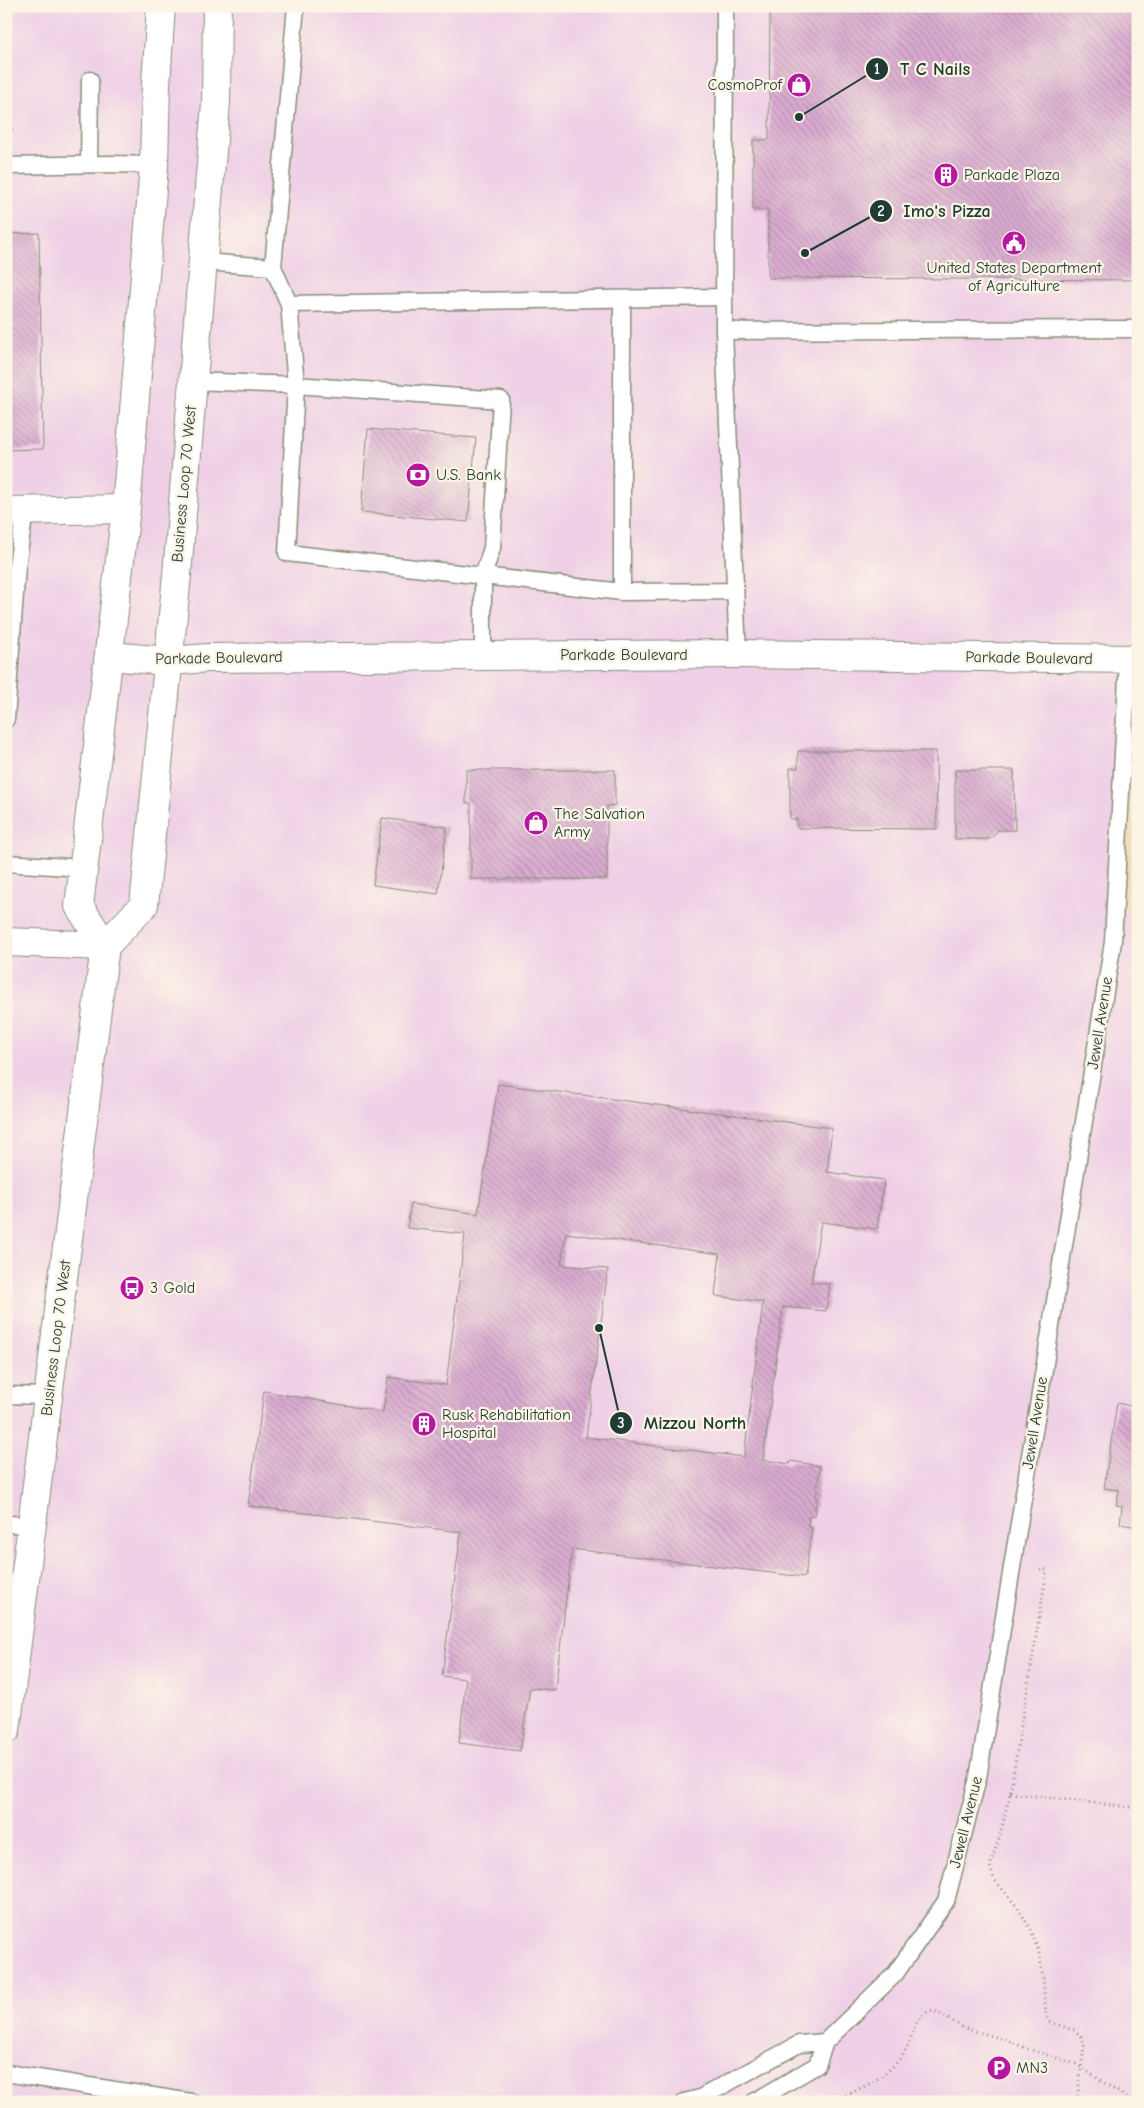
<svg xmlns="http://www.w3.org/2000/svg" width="1144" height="2108" font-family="'Comic Neue',sans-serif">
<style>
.built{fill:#efd0e6}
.building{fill:url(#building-back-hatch);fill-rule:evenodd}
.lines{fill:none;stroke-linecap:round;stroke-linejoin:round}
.lane-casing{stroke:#888d78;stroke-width:19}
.street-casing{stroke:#888d78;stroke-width:30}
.secondary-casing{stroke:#888d78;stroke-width:30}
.primary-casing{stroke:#888d78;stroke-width:30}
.path{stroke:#888d78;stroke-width:3;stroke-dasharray:1 4;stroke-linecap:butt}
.lane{stroke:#fff;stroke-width:16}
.street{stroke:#fff;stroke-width:28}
.secondary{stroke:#fff;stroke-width:28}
.primary{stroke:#fff;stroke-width:28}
.labels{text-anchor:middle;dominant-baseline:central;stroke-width:4.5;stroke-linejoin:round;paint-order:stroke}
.poi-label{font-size:16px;fill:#1f3d34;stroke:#fcf5e5;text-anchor:start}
.street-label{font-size:16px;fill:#1f3d34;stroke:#fcf5e5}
.leader{fill:none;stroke:#1f3d34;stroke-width:2}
.callout-dot{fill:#1f3d34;stroke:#fcf5e5;stroke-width:2}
.mark-label{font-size:15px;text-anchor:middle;font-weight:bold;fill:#fff}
.callout-label{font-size:18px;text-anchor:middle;font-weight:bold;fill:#1f3d34;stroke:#fcf5e5;stroke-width:4.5;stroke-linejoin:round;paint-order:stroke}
</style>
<defs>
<pattern id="building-back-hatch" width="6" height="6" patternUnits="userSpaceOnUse" patternTransform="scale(1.25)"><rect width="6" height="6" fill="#daabd0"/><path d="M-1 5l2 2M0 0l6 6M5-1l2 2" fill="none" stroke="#b08caa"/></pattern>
</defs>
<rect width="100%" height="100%" fill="#fcf5e5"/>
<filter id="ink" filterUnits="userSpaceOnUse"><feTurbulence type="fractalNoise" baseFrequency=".02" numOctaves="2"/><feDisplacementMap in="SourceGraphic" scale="10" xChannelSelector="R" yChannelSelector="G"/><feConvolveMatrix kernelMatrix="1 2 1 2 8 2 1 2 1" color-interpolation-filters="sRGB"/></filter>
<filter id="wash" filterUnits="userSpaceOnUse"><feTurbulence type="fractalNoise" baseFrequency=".0096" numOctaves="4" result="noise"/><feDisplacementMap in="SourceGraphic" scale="20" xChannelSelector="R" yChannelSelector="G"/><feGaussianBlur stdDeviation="1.12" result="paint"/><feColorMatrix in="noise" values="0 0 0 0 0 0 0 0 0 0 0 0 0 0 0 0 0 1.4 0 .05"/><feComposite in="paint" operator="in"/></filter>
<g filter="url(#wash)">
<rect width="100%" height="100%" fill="#f0ddbd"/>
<path class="built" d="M6,6H1138V663H1130L1117,913H1138V2102H6Z"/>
<g id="blocks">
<path class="building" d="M770,6H1138V280L768,278V210H753V140H769Z
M6,28H11L12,131H6Z
M39,233L43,449L6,450V234Z
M368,429L476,438L468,522L361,512Z
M798,751H936L937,829L797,828V819H790V768H798Z
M466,770H615V805L607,806V879H471V803H466Z
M955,770H1014L1015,830H998L990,839H955Z
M382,818L447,827L438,894L373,885Z
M498,1084L832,1128L827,1172L884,1180L877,1229L821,1222L811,1282L830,1284L826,1311L783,1307L763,1460L790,1464L791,1461L820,1466L814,1517L809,1516L808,1527H812L805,1577L572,1549L555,1690L530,1688L520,1751L459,1743L466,1679L442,1676L461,1532L248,1506L264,1391L383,1412L388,1377L446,1385L465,1234L407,1228L411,1204L478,1214ZM566,1233L720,1254L715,1296L763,1302L744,1457L586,1437L608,1269L561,1265Z
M1136,1365H1138V1527L1120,1524L1122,1506L1116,1505L1119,1490L1104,1488L1117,1403L1130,1406Z"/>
</g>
</g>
<g filter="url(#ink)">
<use href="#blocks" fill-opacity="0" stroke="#888d78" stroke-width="1"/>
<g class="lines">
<defs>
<path id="lane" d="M725,6L724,331L738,654
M89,164L90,80
M6,166L110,164L154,165
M203,262L273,267L289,304L724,297
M273,267L296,6
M622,299V592
M289,304L296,385L287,553L483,576V656
M724,331L1138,329
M193,381L296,385L501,400L492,548L483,576L622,592L735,591
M6,719L17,566L25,511
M6,863L83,868
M6,1395L48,1396
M6,1524L32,1525
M6,2073L191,2102
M685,2102L700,2098L799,2044L825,2042
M754,2102L817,2065L825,2042L895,1974L946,1901L978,1778L1113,942L1128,659"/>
<path id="street" d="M6,511L126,509
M6,942L105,946"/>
<path id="secondary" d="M110,656L168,661L209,658L738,654L1138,659"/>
<path id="primary" d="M105,946L79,906L126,509L154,165L156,84L161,6
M6,1730L105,946L144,905L177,575L216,103L217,6"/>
</defs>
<use href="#lane" class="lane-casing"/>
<use href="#street" class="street-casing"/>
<use href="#secondary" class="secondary-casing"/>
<use href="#primary" class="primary-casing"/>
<path class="path" d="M1040,1569L1047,1570L1010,1793L1000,1835L990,1866L994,1879L1018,1908L1031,1930L1039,1953L1043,1977L1046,2015L1050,2022L1074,2030L1082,2037L1084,2046L1077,2102
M1010,1793L1138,1808
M827,2102C856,2091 886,2080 904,2053C914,2038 912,2015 933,2010L964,2028L1007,2040L1028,2049L1076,2064L1133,2102"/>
<use href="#lane" class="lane"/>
<use href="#street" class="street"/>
<use href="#secondary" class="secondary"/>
<use href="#primary" class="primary"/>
</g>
</g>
<defs>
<symbol id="shop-disc" viewBox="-11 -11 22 22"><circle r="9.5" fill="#b5179e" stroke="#fcf5e5"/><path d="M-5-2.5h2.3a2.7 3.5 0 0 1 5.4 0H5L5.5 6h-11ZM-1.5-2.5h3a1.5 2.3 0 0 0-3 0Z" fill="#fff"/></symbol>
<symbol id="building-disc" viewBox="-11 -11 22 22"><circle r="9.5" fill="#b5179e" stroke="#fcf5e5"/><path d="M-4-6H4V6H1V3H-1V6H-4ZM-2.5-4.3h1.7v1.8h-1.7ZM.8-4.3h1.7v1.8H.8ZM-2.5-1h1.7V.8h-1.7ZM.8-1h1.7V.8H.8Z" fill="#fff"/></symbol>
<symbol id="civic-disc" viewBox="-11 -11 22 22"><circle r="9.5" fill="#b5179e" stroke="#fcf5e5"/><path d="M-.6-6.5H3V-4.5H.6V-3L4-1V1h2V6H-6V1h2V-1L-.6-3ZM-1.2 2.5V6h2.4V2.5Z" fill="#fff"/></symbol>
<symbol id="bank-disc" viewBox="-11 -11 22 22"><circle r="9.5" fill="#b5179e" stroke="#fcf5e5"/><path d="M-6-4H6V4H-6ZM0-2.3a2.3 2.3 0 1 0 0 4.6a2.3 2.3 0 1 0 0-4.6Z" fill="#fff"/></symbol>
<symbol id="bus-disc" viewBox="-11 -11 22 22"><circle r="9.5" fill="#b5179e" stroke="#fcf5e5"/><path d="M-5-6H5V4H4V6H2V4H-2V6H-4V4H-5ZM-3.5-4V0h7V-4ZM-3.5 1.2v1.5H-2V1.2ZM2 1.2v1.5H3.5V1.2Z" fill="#fff"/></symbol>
<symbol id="parking-disc" viewBox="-11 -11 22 22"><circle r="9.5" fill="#b5179e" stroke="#fcf5e5"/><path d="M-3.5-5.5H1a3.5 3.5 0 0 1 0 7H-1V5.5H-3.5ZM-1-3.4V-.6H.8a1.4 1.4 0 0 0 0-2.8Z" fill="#fff"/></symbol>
</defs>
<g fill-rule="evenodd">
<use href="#shop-disc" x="785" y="71" width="28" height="28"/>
<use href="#building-disc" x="932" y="161" width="28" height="28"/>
<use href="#civic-disc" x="1000" y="229" width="28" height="28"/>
<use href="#bank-disc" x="404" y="461" width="28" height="28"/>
<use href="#shop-disc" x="522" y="809" width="28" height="28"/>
<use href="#bus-disc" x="118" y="1274" width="28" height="28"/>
<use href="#building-disc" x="410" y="1410" width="28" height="28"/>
<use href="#parking-disc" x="985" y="2054" width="28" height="28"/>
</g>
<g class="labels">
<g class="poi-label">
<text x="782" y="85" text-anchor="end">CosmoProf</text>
<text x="964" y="175">Parkade Plaza</text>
<text x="1014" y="268" text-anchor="middle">United States Department<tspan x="1014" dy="18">of Agriculture</tspan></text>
<text x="436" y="475">U.S. Bank</text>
<text x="554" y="814">The Salvation<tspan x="554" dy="18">Army</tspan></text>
<text x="150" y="1288">3 Gold</text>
<text x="442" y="1415">Rusk Rehabilitation<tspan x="442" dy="18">Hospital</tspan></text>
<text x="1016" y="2068">MN3</text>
</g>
<g class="street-label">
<text transform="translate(184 484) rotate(-85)">Business Loop 70 West</text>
<text x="624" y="655">Parkade Boulevard</text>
<text transform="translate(219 658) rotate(-1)">Parkade Boulevard</text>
<text transform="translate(1029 658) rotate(1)">Parkade Boulevard</text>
<text transform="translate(1100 1023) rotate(-81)">Jewell Avenue</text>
<text transform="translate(56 1338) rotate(-83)">Business Loop 70 West</text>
<text transform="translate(1035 1423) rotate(-81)">Jewell Avenue</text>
<text transform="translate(966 1822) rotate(-76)">Jewell Avenue</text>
</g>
</g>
<path class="leader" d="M799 117L877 69M805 253L881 211M599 1328L621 1423"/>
<g class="callout-dot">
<circle cx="799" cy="117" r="5"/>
<circle cx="805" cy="253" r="5"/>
<circle cx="599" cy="1328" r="5"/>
<circle cx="877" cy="69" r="12"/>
<circle cx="881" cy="211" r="12"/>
<circle cx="621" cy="1423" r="12"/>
</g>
<g class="mark-label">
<text x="877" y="74">1</text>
<text x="881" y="216">2</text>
<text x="621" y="1428">3</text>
</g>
<g class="callout-label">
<text x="935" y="75">T C Nails</text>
<text x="947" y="217">Imo's Pizza</text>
<text x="695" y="1429">Mizzou North</text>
</g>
<rect width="1144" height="2108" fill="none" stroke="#fcf5e5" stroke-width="25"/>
</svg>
